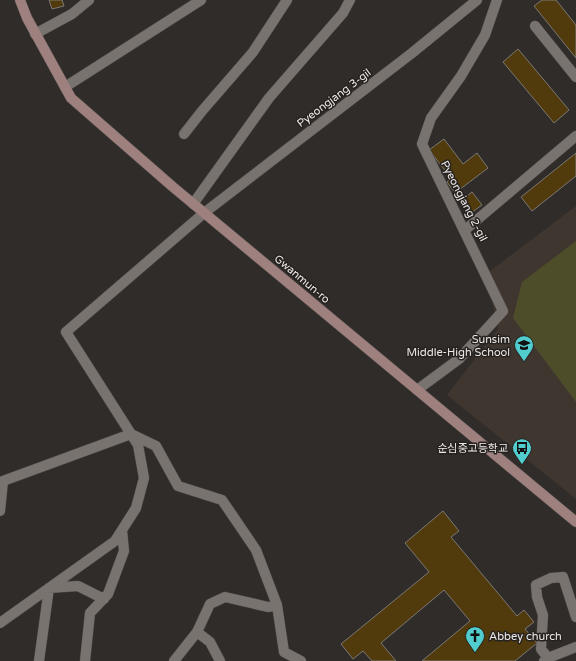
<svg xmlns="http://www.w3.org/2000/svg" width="576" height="661" font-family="'Varela Round','Noto Sans KR',sans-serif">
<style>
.built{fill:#403630}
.green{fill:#4d4d2a}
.building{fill:#513a0c;stroke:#7c7874}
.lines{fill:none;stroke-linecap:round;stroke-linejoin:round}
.street-casing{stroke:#4c4846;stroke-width:11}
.secondary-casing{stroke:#4c4846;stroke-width:11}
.street{stroke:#797370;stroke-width:10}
.secondary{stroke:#9e807e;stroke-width:10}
.labels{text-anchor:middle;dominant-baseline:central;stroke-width:3;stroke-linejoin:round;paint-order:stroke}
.street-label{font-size:11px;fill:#efebea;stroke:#26221f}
.poi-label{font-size:11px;fill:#efebea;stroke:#26221f;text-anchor:end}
</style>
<rect width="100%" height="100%" fill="#302c29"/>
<path class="built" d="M576,206V499L447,395L498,329L486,274Z"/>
<path class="green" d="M576,241V402L513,318L522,282Z"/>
<path class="building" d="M49,0H62L64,6L52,9Z
M542,0H556L576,25V58L534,6Z
M518,49L569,110L554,123L503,62Z
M444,139L463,164L477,153L488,168L455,193L447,182L451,178L429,150Z
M576,153V176L532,211L521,197Z
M472,192L482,205L471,213L462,200Z
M443,511L459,531L451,537L517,616L524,610L534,622L525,629L537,643L515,661H422L470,621L444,590L381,643L396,661H372L363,651L353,659L341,644L429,572L405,543Z"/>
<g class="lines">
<defs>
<path id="street" d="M535,26L576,77
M35,34L72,14L89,0
M65,87L201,0
M184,134L202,111L253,52L287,0
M193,204L269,98L343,13L350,0
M465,230L576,136
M417,390L459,359L503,311L422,144L431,118L461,76L485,35L497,0
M0,482L131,434L156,446L178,486L222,500L256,550L277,605L284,652L301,661
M0,511L3,481
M0,623L115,541L136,508L144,478L138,445L66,332L204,213L412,53L477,0
M197,632L210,642L220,661
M548,658L541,649L543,615L537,597L536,585L551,578L563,577L576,617
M39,661L49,588L78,586L104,599
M85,661L90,613L108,594L124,551L122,530
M174,661L197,632L210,604L225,597L268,607L277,605
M544,661L548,658L576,647"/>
<path id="secondary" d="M20,0L27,18L71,98L173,187L576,522"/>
</defs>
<use href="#street" class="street-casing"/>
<use href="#secondary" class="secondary-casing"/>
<use href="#street" class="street"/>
<use href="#secondary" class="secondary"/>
</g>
<defs>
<symbol id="school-pin" viewBox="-11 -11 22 30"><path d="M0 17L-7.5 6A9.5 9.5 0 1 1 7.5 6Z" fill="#52cdcd" stroke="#26221f"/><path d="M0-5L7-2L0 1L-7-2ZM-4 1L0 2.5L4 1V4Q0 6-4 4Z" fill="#111"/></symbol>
<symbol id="bus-pin" viewBox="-11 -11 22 30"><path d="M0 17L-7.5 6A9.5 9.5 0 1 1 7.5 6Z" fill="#52cdcd" stroke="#26221f"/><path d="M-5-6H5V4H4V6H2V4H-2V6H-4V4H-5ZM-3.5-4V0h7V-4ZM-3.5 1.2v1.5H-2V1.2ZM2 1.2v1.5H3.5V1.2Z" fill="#111"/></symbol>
<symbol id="church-pin" viewBox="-11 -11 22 30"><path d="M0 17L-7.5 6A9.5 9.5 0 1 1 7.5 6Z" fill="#52cdcd" stroke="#26221f"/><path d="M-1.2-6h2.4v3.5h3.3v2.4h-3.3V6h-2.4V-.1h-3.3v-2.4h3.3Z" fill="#111"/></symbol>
</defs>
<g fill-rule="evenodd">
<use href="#school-pin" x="513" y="334" width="22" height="30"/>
<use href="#bus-pin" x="511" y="437" width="22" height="30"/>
<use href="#church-pin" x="464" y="625" width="22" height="30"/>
</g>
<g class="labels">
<g class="street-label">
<text transform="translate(334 98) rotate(-37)">Pyeongjang 3-gil</text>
<text transform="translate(464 201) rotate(63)">Pyeongjang 2-gil</text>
<text transform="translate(302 279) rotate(40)">Gwanmun-ro</text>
</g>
<g class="poi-label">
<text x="510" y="339">Sunsim<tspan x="510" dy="13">Middle-High School</tspan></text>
<text x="508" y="448">순심중고등학교</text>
<text x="489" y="636" text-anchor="start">Abbey church</text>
</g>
</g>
</svg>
